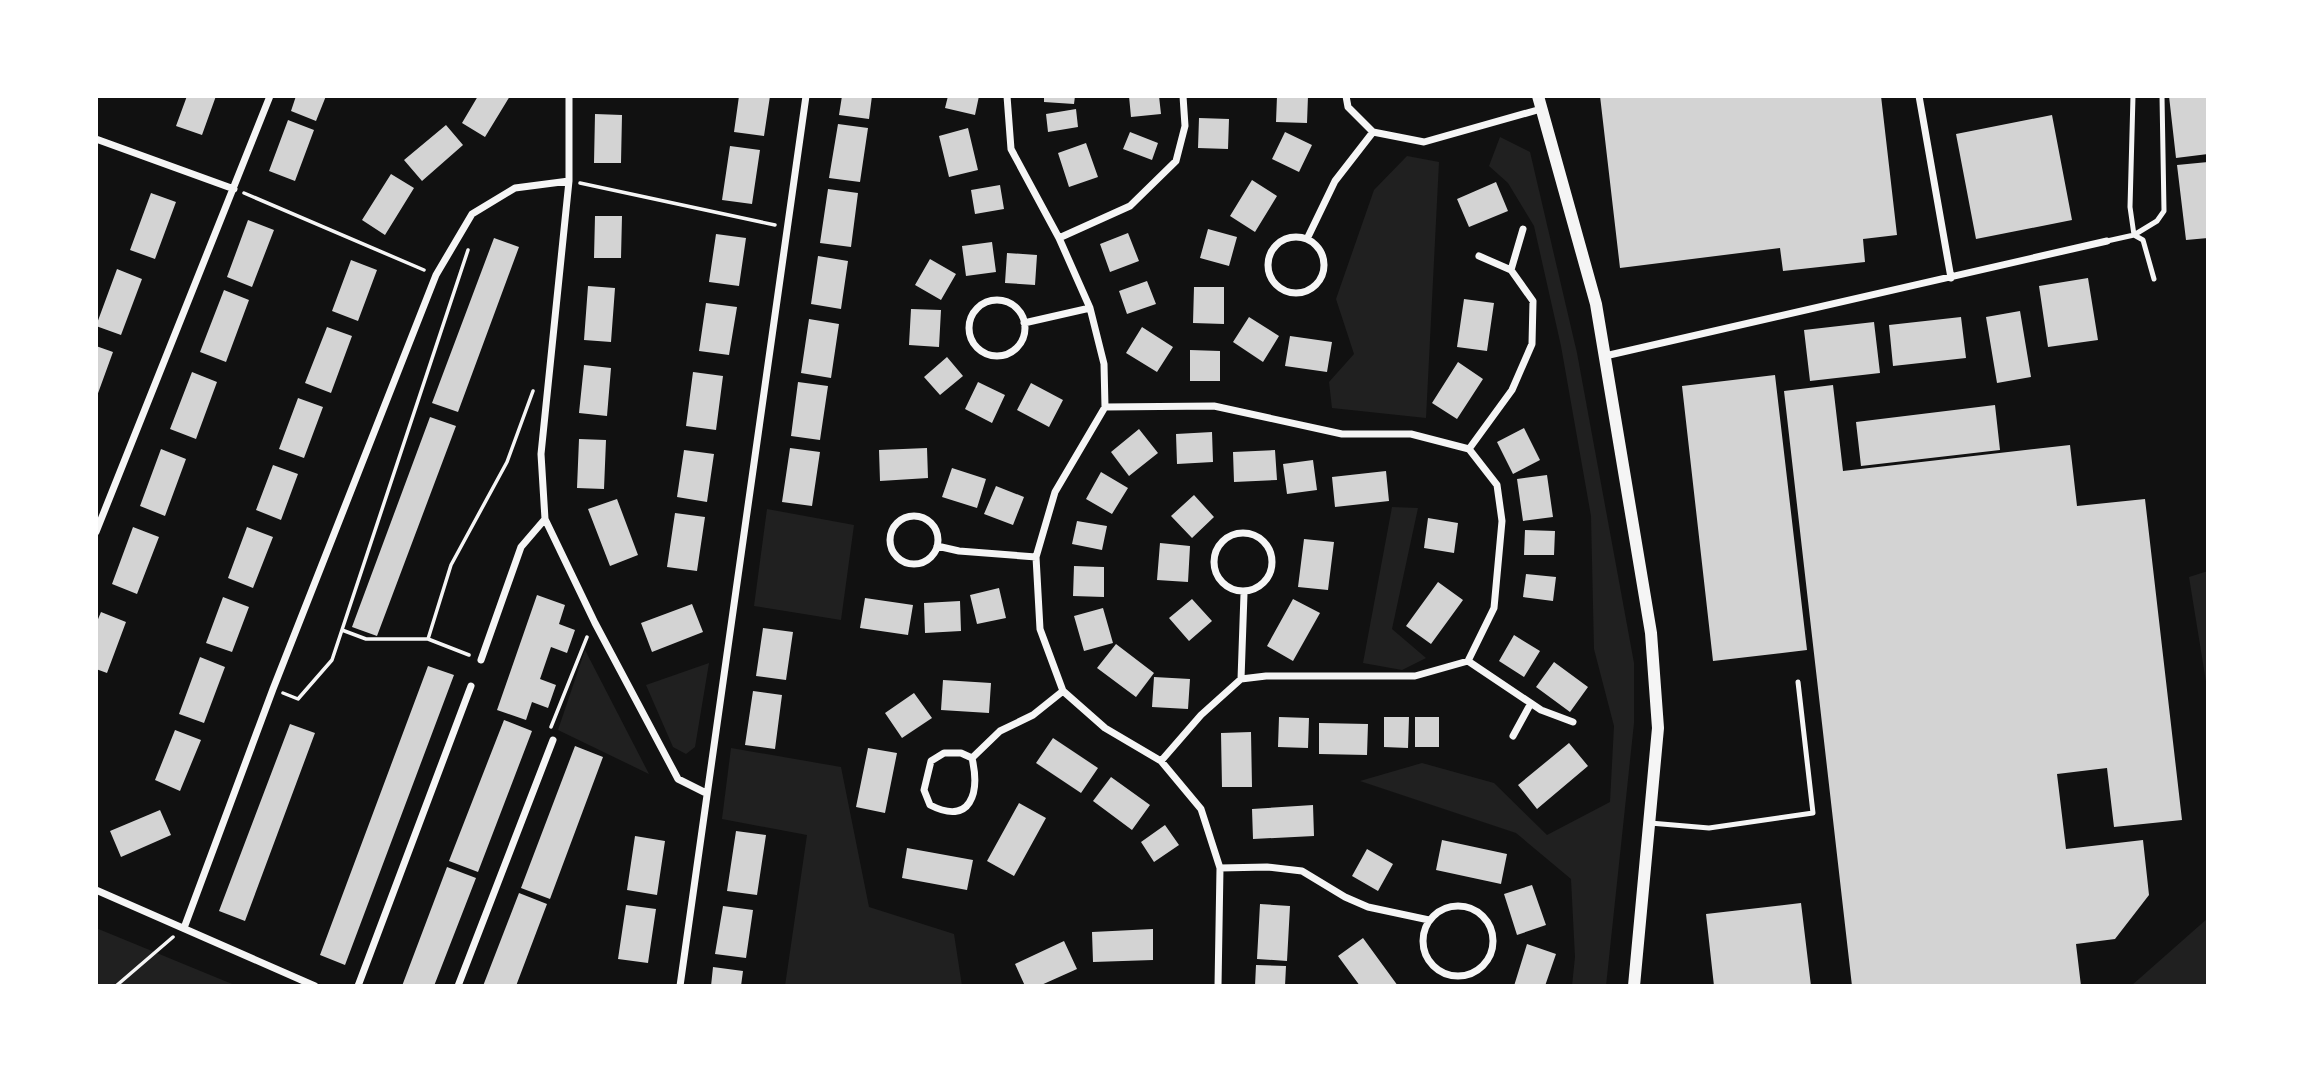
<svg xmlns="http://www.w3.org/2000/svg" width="2304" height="1082" font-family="Lora,serif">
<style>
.green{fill:#202020}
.building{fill:#d3d3d3}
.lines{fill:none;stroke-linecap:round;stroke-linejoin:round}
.path{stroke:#f5f5f5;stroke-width:3.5}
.service{stroke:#f5f5f5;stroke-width:5}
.minor{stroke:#f5f5f5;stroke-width:7}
.tertiary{stroke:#f5f5f5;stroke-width:12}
</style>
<rect width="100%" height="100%" fill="#111"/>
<path class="green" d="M1500,137L1530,152L1577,353L1634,663V723L1606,986H1572L1575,957L1571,879L1516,833L1360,781L1422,763L1494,783L1547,835L1610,802L1614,726L1594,649L1591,516L1561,346L1534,226L1508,183L1489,166Z
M1407,156L1439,162L1426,418L1332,408L1329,382L1354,354L1336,299L1374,190Z
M1392,507L1418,508L1392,629L1426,658L1402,670L1363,663Z
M767,509L854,525L841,620L754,606Z
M2208,571V694L2189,577Z
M585,650L649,774L558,730Z
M709,663L695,747L686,754L673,747L646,685Z
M731,748L841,767L869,907L954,934L962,986H785L807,835L722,819Z
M2208,918V986H2131Z
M96,928L237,986H96Z"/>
<path class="building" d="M187,96H216L202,135L176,126Z
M296,96H326L316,121L291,111Z
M478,96H510L485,137L462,123Z
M739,96H770L764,136L734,132Z
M842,96H872L869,119L839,115Z
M948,96H979L975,115L945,108Z
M1044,96H1075L1074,104L1044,102Z
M1129,96H1159L1161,114L1131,117Z
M1277,96H1308L1307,123L1276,122Z
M1600,96H1881L1897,235L1863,239L1865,262L1783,271L1780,248L1620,268Z
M2169,96H2208V154L2176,158Z
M1076,109L1078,127L1048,132L1046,114Z
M595,114L622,115L621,163H594Z
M2052,115L2072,220L1976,239L1956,134Z
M1199,118L1229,119L1228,149L1198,148Z
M288,120L314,130L295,181L269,171Z
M838,124L868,128L860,182L829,178Z
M446,125L463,145L422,181L404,160Z
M968,128L978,170L949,177L939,136Z
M1130,132L1158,143L1152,160L1123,149Z
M1285,132L1312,145L1299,172L1272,159Z
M1086,143L1098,177L1069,187L1058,153Z
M730,146L760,150L752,204L722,200Z
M2208,162V238L2186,240L2177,165Z
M391,174L414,188L385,235L362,220Z
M1252,180L1277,196L1255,232L1230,216Z
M1496,182L1508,211L1469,227L1457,199Z
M1000,185L1004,209L975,214L971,190Z
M828,189L858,193L851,247L820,243Z
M151,193L176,202L155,259L130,250Z
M595,216H622L621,258H594Z
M248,220L274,230L252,287L227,277Z
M1208,229L1237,237L1229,266L1200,258Z
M1128,233L1139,261L1110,272L1100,244Z
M716,234L746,238L739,286L709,282Z
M494,238L519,247L458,412L432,403Z
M992,242L996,272L966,276L962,246Z
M1007,253L1037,255L1035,285L1005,283Z
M818,256L848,261L841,309L811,304Z
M930,259L956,274L941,300L915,285Z
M351,260L377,270L358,321L332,311Z
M117,269L142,279L121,335L96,326Z
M2088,278L2098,340L2048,347L2039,286Z
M1147,281L1156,304L1127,314L1119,291Z
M588,286L615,288L611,342L584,340Z
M1194,287H1224V324L1193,323Z
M224,290L249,300L226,362L200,352Z
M1464,299L1494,303L1487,351L1457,347Z
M706,303L737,307L729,355L699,351Z
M911,309L941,310L939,347L909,345Z
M2020,311L2031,377L1997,383L1986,317Z
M1249,317L1279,336L1263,362L1233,342Z
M1961,317L1966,358L1893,366L1889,325Z
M809,319L839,324L831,378L801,373Z
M1874,322L1880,373L1810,381L1804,330Z
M327,327L352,336L331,393L305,383Z
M1142,327L1173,347L1157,372L1126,353Z
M1290,336L1332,342L1327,372L1285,366Z
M96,346L113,352L97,396H96Z
M1190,350L1220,351V381H1190Z
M947,357L963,376L940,395L924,377Z
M1458,362L1483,379L1457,419L1432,403Z
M584,365L611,368L607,416L579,413Z
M192,372L217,382L196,439L170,429Z
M693,372L723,376L716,430L686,426Z
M1775,375L1807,650L1713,661L1682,386Z
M798,382L828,386L820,440L791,436Z
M978,382L1005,395L992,423L965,409Z
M1031,383L1063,400L1049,427L1017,410Z
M1833,385L1843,471L2070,445L2077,506L2145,499L2182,820L2114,827L2107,768L2057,774L2066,849L2143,840L2149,895L2115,939L2076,944L2081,986H1852L1784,391Z
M298,398L323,407L304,458L279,449Z
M1995,405L2000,450L1861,466L1856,422Z
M430,417L456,426L377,636L352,627Z
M1524,428L1540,460L1513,474L1497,442Z
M1139,429L1158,453L1129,476L1111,452Z
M1212,432L1213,462L1177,464L1176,434Z
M579,439L606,440L604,489L577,488Z
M790,448L820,452L812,506L782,502Z
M927,448L928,478L880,481L879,450Z
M161,449L186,459L165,516L140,506Z
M684,450L714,454L707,502L677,497Z
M1275,450L1277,480L1234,482L1233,452Z
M1313,460L1317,490L1287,494L1283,464Z
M273,465L298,474L281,520L256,510Z
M952,468L986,479L977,508L942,497Z
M1386,471L1389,501L1335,507L1332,477Z
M1101,472L1128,488L1112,514L1086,499Z
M1547,475L1553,517L1523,521L1517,479Z
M996,486L1024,497L1013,525L984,514Z
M1194,495L1214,517L1192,538L1171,516Z
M617,499L638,555L610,566L588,509Z
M675,513L705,517L697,571L667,567Z
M1428,518L1458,523L1454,553L1424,548Z
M1077,521L1107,526L1102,550L1072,544Z
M133,527L159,537L137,594L112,584Z
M247,527L273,537L253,588L228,578Z
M1525,530L1555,531L1554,555H1524Z
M1304,539L1334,542L1328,590L1298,587Z
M1160,543L1190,546L1188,582L1157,580Z
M1074,566L1104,567V597L1073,596Z
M1526,574L1556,577L1553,601L1523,597Z
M1438,582L1463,600L1431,644L1406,626Z
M999,588L1006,618L977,624L970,595Z
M537,595L565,605L559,624L575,630L567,653L551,647L540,679L556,685L548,708L532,702L526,720L497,710Z
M223,597L249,607L232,652L206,643Z
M865,598L913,605L908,635L860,628Z
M1192,599L1212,621L1189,641L1169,618Z
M1293,599L1320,613L1293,661L1267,646Z
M960,601L961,631L925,633L924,603Z
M692,604L703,632L652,652L641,623Z
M1103,608L1113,643L1084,651L1074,616Z
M101,612L126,622L107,673L96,669V624Z
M763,628L793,632L786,680L756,676Z
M1514,635L1540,651L1524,677L1499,661Z
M1116,644L1154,673L1136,697L1097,668Z
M200,657L225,667L204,723L179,714Z
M1554,662L1588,687L1570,712L1536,687Z
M428,666L454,675L345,965L320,955Z
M1154,677L1190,679L1188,709L1152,707Z
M943,680L991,683L989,713L941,710Z
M753,691L782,695L775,749L745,745Z
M914,693L932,718L902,738L885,713Z
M1279,717L1309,718L1308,748L1278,747Z
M1384,717H1409L1408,748L1384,747Z
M1415,717H1439V747H1415Z
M504,720L532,731L478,872L449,861Z
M1319,723L1368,724L1367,755L1319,754Z
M290,724L315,733L245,921L219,911Z
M175,730L201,740L180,791L155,780Z
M1251,732L1252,787H1222L1221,733Z
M1053,738L1098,768L1081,793L1036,763Z
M1569,743L1588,766L1537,809L1518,785Z
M575,746L603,757L550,899L521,888Z
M868,748L897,753L885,813L856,807Z
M1111,777L1150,805L1132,830L1093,801Z
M1019,803L1046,818L1014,876L987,861Z
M1313,805L1314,836L1253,839L1252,809Z
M160,810L171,835L121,857L110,831Z
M1165,825L1179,845L1154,862L1141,842Z
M736,831L766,835L757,895L727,891Z
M635,836L665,841L657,895L627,890Z
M1442,840L1507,854L1501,884L1436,870Z
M907,848L973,860L967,890L902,878Z
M1367,849L1393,864L1378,891L1352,876Z
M447,867L476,878L434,986H402Z
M1532,885L1546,925L1517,935L1504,894Z
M519,893L547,904L516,986H483Z
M1801,903L1811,986H1714L1706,914Z
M1260,904L1290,906L1287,961L1257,959Z
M626,905L656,909L648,963L618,959Z
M723,906L753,910L746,958L715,954Z
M1153,929V960L1093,962L1092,932Z
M1363,938L1398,986H1360L1338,956Z
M1064,941L1077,969L1039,986H1025L1015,964Z
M1527,944L1556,954L1545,986H1514Z
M1256,965L1286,966L1285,986H1255Z
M713,967L743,971L741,986H711Z"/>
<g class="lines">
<path class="path" d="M580,183L775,225
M244,193L424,270
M342,630L366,639H428L469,655
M428,639L451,565L507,462L533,391
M283,693L298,699L332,660L468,250
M551,727L587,637
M116,986L173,937"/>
<path class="service" d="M2133,96L2130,207L2134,235L2157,221L2164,211L2162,96
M2107,241L2134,235L2143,240L2154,279
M1650,823L1709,828L1813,813L1798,682"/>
<path class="minor" d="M569,96V181L541,454L545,519L595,623L678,779L706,793
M1007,96L1011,149L1059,238L1090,308L1104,364L1105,407L1055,492L1036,557L1040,629L1063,691L1105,728L1161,761L1201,809L1220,868L1218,986
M1346,96L1348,107L1373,132L1424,142L1541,109
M1919,96L1951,278
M96,139L234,189
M1268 265a28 28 0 1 1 56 0a28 28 0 1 1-56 0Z
M1059,238L1130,206L1176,161L1185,126L1183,96
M1307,239L1335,181L1373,132
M1511,270L1523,229
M969 328a28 28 0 1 1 56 0a28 28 0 1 1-56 0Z
M1024,323L1090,308
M1605,356L2107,241
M1105,407L1214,406L1342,434H1411L1469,449L1497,485L1502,521L1494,608L1468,661L1415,676H1266L1241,679L1201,715L1161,761
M1469,449L1512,390L1532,344L1533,301L1511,270L1479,256
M890 540a24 24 0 1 1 48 0a24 24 0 1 1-48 0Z
M96,532L270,96
M1214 562a29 29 0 1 1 58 0a29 29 0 1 1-58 0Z
M937,546L959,551L1036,557
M481,660L521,547L545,519
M1468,661L1541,710L1573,722
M1241,679L1244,594
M1513,736L1531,703
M944,753H961L972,758C980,793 971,826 930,805L924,790L931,761Z
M972,758L1000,731L1033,715L1063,691
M1220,868L1267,867L1302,871L1345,897L1368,907L1429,920
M96,890L315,986
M1423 941a35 35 0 1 1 70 0a35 35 0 1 1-70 0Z
M184,928L273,689L436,275L472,214L515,188L569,181
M358,986L471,686
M458,986L553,740
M680,986L806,96"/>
<path class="tertiary" d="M1538,96L1596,304L1651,633L1658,728L1634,986"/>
</g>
<rect width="2304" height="1082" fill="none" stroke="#ffffff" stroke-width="196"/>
</svg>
